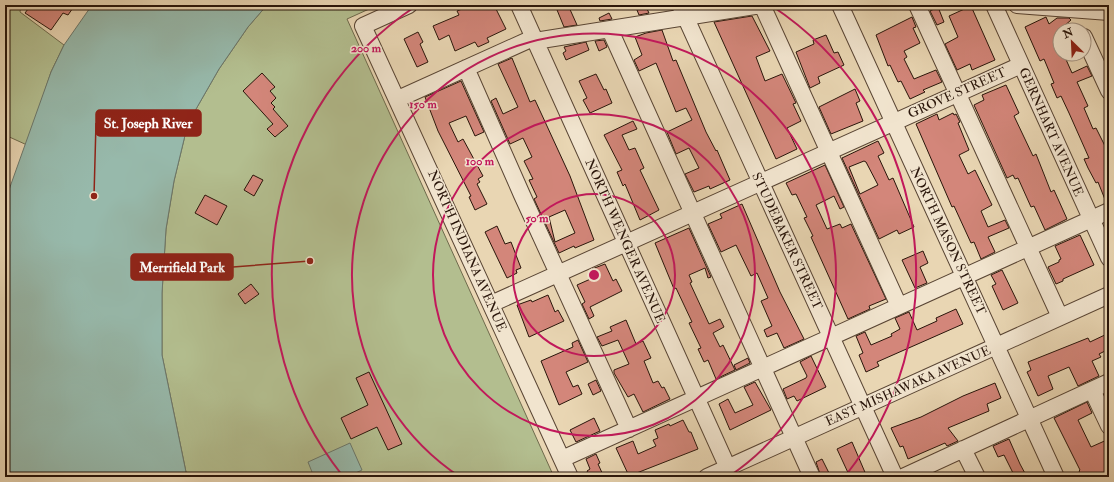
<svg xmlns="http://www.w3.org/2000/svg" width="1114" height="482" font-family="'IM FELL Double Pica',serif">
<style>
.green{fill:#b3be8f;stroke:#6e6a4c}
.water{fill:#97b9ab;stroke:#6b776b}
.building{fill:#d3867a;stroke:#29150a;fill-rule:evenodd}
.lines{fill:none;stroke-linecap:round;stroke-linejoin:round}
.minor-casing{stroke:#594534;stroke-width:18}
.minor{stroke:#f1e4ce;stroke-width:16}
.ring{fill:none;stroke:#c2185b;stroke-width:2}
.labels{text-anchor:middle;dominant-baseline:central;stroke-width:3;stroke-linejoin:round;paint-order:stroke}
.street-label{font-size:13px;fill:#29150a;stroke:#f1e4ce}
.centre{fill:#c2185b;stroke:#f1e4ce;stroke-width:2}
.ring-label{font-size:12px;text-anchor:middle;font-weight:bold;fill:#c2185b;stroke:#f1e4ce;stroke-width:3;stroke-linejoin:round;paint-order:stroke}
.leader{fill:none;stroke:#8f2418;stroke-width:1.5}
.callout-dot{fill:#8f2418;stroke:#f1e4ce;stroke-width:1.5}
.callout{fill:#8f2418;stroke:#8f2418;stroke-width:1.5}
.callout-label{font-size:14px;text-anchor:middle;font-weight:bold;fill:#fff}
</style>
<rect width="100%" height="100%" fill="#e9d6b3"/>
<filter id="stains"><feTurbulence type="fractalNoise" baseFrequency=".005" numOctaves="4"/><feColorMatrix values="0 0 0 0 .2 0 0 0 0 .09 0 0 0 0 .02 0 0 0 .5 -.17"/></filter>
<radialGradient id="worn" r=".72"><stop offset=".6" stop-color="#630" stop-opacity="0"/><stop offset="1" stop-color="#630" stop-opacity=".3"/></radialGradient>
<path class="green" d="M5,5H21L20,12L64,45L51,72L27,145L5,135V68L8,66L5,50Z
M267,5H378L347,19L554,477H187L162,355V293L166,229L174,181L188,123L219,69L248,27Z"/>
<path class="water" d="M92,5H267L248,27L219,69L188,123L174,181L166,229L162,293V355L187,477H5V201L51,72L64,45Z
M350,443L362,470L347,477H314L308,462Z"/>
<path class="building" d="M31,5H41L45,8L47,6L46,5H75L68,15L63,13L51,30L25,13Z
M472,5L475,9L482,5H494L506,29L487,38L489,42L478,47L475,42L455,51L449,35L439,40L433,26L459,15L457,11Z
M555,5H568L577,25L564,27Z
M635,5H645L649,13L639,15Z
M971,6L995,60L972,70L970,64L957,70L945,44L958,37L949,16Z
M938,7L944,22L937,25L930,11Z
M609,13L612,19L600,21L599,18Z
M752,16L770,51L756,57L765,81L782,74L796,103L793,104L801,121L787,128L797,149L776,159L714,22Z
M912,17L916,27L913,28L920,43L904,51L907,57L904,59L914,79L936,70L942,82L923,90L925,92L910,99L901,81L898,82L890,65L888,66L876,35Z
M1046,17L1049,24L1057,18H1069L1071,20L1055,34L1060,46V54L1064,55L1072,73L1087,66L1092,76L1077,82L1088,106L1084,108L1093,129L1096,128L1109,154V202H1106L1098,182L1096,183L1088,168L1084,159L1089,158L1069,113L1061,96L1057,98L1051,84L1054,83L1044,59L1040,61L1025,27Z
M662,30L673,61L676,60L706,132L716,151L717,150L730,180L710,189L709,186L694,192L685,174L699,168L689,148L676,154L667,132L692,120L686,108L676,112L656,63L639,71L634,60L642,55L635,37L646,33Z
M418,32L423,42L420,44L428,62L417,67L404,39Z
M826,35L834,53L838,52L844,65L818,77L820,83L810,88L796,52L814,44L813,40Z
M604,40L607,47L599,51L595,41Z
M586,42L589,50L566,60L563,53L566,51L564,47Z
M512,58L530,102L535,100L570,176L594,240L575,248L574,246L559,253L534,199L537,197L529,180L533,179L524,161L532,157L523,138L510,144L491,101L496,98L503,114L518,107L498,64ZM565,210L575,233L555,242L549,217Z
M262,73L275,87L270,91L276,98L271,103L275,107L273,109L288,126L275,137L267,129L273,124L243,91Z
M596,74L604,90L606,89L612,103L590,113L583,100L587,98L579,81Z
M461,81L484,132L475,136L466,116L449,123L458,142L463,139L483,176L478,179L480,182L477,184L487,204L475,210L469,197L471,196L438,131L425,97Z
M1006,85L1019,113L1014,116L1033,156L1036,154L1051,192L1054,190L1067,219L1045,230L1034,206L1031,207L1018,178L1015,179L1013,175L1007,178L974,105L984,100L982,95Z
M855,89L860,101L856,103L863,121L831,134L819,107Z
M953,113L954,115L956,114L960,122L958,123L969,150L959,155L968,174L975,170L992,205L981,211L988,227L1005,220L1009,228L988,237L995,252L981,259L974,242L971,243L954,206L952,207L916,124L937,114L939,120Z
M633,121L637,129L622,135L629,150L635,148L644,168L640,170L659,210L640,220L625,184L623,186L617,172L622,170L604,135Z
M878,141L884,153L878,156L889,180L893,178L914,227L899,234L897,230L879,239L842,158ZM864,161L866,162L878,185L860,194L849,167Z
M825,165L844,207L840,209L834,196L816,205L827,229L840,224L842,228L851,224L886,299L869,306L870,309L848,319L811,237L813,236L804,218L807,217L796,194L792,195L786,183Z
M253,175L263,180L254,196L244,190Z
M205,195L227,206L217,225L195,213Z
M742,204L780,292L804,339L784,348L777,333L767,337L764,330L772,326L761,301L768,298L757,273L751,276L736,245L721,252L708,224L722,218L720,214Z
M497,226L505,244L511,242L521,268L516,270L517,273L507,278L485,232Z
M689,228L711,277L708,278L705,268L689,275L692,282L690,283L709,324L720,319L724,327L713,333L720,347L723,345L735,370L716,379L708,360L704,362L698,349L701,348L689,323L692,322L676,288L674,289L655,243Z
M1080,235L1094,265L1063,279V281L1056,284L1048,267L1059,262V260L1061,259L1055,246Z
M923,251L928,263L920,267L927,283L915,288L902,260Z
M605,264L613,281L616,279L622,291L590,307L594,316L589,319L582,304L585,302L577,285L595,277L592,269Z
M1002,270L1018,303L1003,310L992,286L996,284L991,275Z
M251,284L259,294L245,304L238,294Z
M548,295L555,312L558,310L564,321L529,337L517,305L531,300L532,302Z
M956,309L963,324L877,362L879,366L866,372L859,355L863,353L856,336L865,332L871,345L892,336L891,334L900,329L895,318L909,312L917,330L937,321L936,318Z
M626,320L636,344L643,341L651,358L644,361L653,383L658,381L662,388L664,387L670,399L643,412L634,394L628,397L614,373V370L629,364L618,340L602,346L597,337L612,331L610,327Z
M1109,333V349L1099,354L1101,357L1092,361L1099,376L1078,386L1069,367L1048,376L1053,389L1038,396L1027,372L1031,370L1028,362L1088,338L1090,342Z
M578,340L588,362L566,372L573,387L578,385L582,394L559,405L541,361L573,347L572,343Z
M811,356L826,387L797,401L794,396L787,399L783,389L806,378L807,376L800,362Z
M748,358L750,363L736,370L734,365Z
M369,372L402,444L388,450L377,427L351,439L341,418L368,405L356,378Z
M596,380L601,391L593,395L588,384Z
M755,382L771,410L730,430L719,404L728,399L735,413L753,405L744,387Z
M995,383L1001,398L987,404L989,411L948,428L958,441L947,446L945,443L908,459L903,446L900,447L891,428L921,417L963,396Z
M1087,402L1092,413L1078,420L1091,447L1109,439V472L1097,477H1082L1079,471L1080,470L1054,418Z
M594,418L600,431L576,442L570,430Z
M683,420L689,432H691L698,449L629,476L616,448L633,441L638,454L656,446L653,440L658,438L655,430L669,424L670,426Z
M1009,439L1020,464L1027,477H1015L1004,455L998,457L993,446Z
M852,442L867,477H850L837,449Z
M596,454L600,463L598,464L604,477H590L587,471L590,469L586,459Z
M822,459L829,473L821,477L816,462Z"/>
<g class="lines">
<defs>
<path id="minor" d="M409,5L363,26L570,477
M519,5L732,477
M680,5L895,477
M762,5L899,306
M840,5L1056,477
M917,5L1060,317
M994,5L1109,258
M1017,5L1109,12
M610,30L812,477
M1084,37L1109,91
M535,41L761,5
M466,68L522,195L629,429
M398,99L533,38
M491,304L1021,65
M1092,390L1109,426
M963,449L977,477
M562,459L1109,211
M707,477L1109,295
M903,477L1109,382"/>
</defs>
<use href="#minor" class="minor-casing"/>
<use href="#minor" class="minor"/>
</g>
<g class="ring">
<circle cx="594" cy="275" r="81"/>
<circle cx="594" cy="275" r="161"/>
<path d="M460 477A242 242 0 1 1 728 477"/>
<path d="M342 475A322 322 0 0 1 416 6M772 6A322 322 0 0 1 846 475"/>
</g>
<g class="labels">
<g class="street-label">
<text transform="translate(957 93) rotate(-24)">GROVE STREET</text>
<text transform="translate(1051 132) rotate(66)">GERNHART AVENUE</text>
<text transform="translate(625 241) rotate(66)">NORTH WENGER AVENUE</text>
<text transform="translate(787 241) rotate(65)">STUDEBAKER STREET</text>
<text transform="translate(948 241) rotate(65)">NORTH MASON STREET</text>
<text transform="translate(467 251) rotate(66)">NORTH INDIANA AVENUE</text>
<text transform="translate(908 386) rotate(-24)">EAST MISHAWAKA AVENUE</text>
</g>
</g>
<circle cx="594" cy="275" r="6" class="centre"/>
<g class="ring-label">
<text x="366" y="52">200 m</text>
<text x="423" y="108">150 m</text>
<text x="480" y="165">100 m</text>
<text x="537" y="222">50 m</text>
</g>
<path class="leader" d="M94 196L96 123M310 261L233 267"/>
<g class="callout-dot">
<circle cx="94" cy="196" r="4"/>
<circle cx="310" cy="261" r="4"/>
</g>
<g class="callout">
<rect x="96" y="110" width="105" height="26" rx="4"/>
<rect x="131" y="254" width="102" height="26" rx="4"/>
</g>
<g class="callout-label">
<text x="148" y="128">St. Joseph River</text>
<text x="182" y="272">Merrifield Park</text>
</g>
<rect width="1114" height="482" fill="none" stroke="#e9d6b3" stroke-width="20"/>
<rect x="6" y="6" width="1102" height="470" fill="none" stroke="#29150a" stroke-width="2"/>
<rect x="10" y="10" width="1094" height="462" fill="none" stroke="#29150a"/>
<g transform="translate(1072 42) rotate(336)"><circle r="19" fill="#f1e4ce" stroke="#a19180"/>
<path d="M0-3L7 15L0 10L-7 15Z" fill="#8f2418"/>
<text y="-6" font-size="11" font-weight="bold" text-anchor="middle" fill="#29150a">N</text>
</g>
<rect width="100%" height="100%" filter="url(#stains)"/>
<rect width="100%" height="100%" fill="url(#worn)"/>
</svg>
